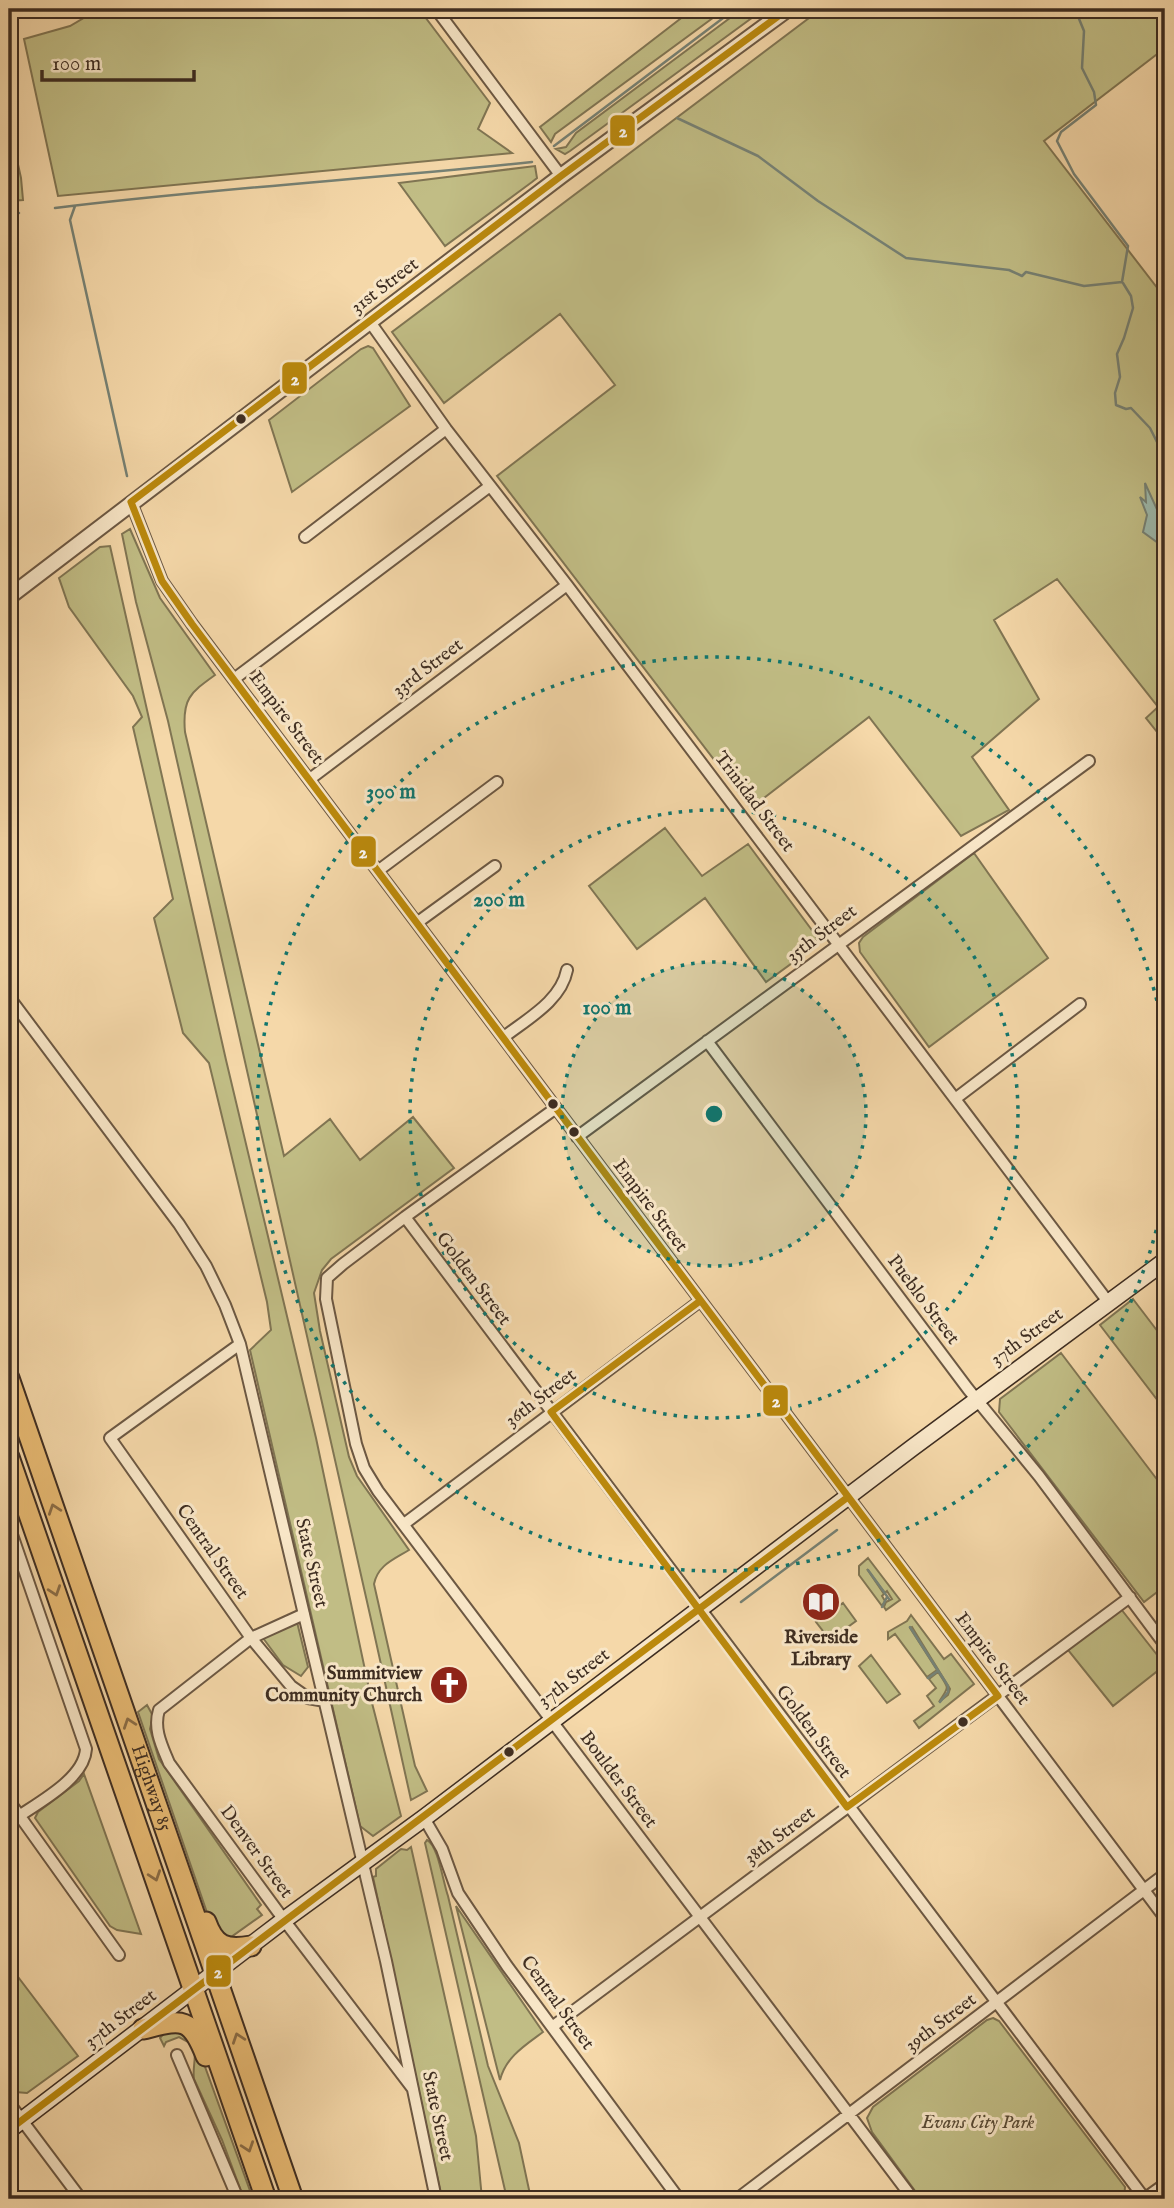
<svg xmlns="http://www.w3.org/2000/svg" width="1174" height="2208" font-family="'IM FELL English',serif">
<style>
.green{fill:#c1bd85;stroke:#807553;stroke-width:2}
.water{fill:#9cb9ac;stroke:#768174;stroke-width:2}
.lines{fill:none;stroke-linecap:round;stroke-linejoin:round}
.stream{stroke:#768174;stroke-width:2.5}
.minor-casing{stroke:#6c5843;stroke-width:14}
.tertiary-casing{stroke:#6c5843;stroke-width:18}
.secondary-casing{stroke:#3e2d21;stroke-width:19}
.trunk-casing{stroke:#3e2d21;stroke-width:23}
.minor{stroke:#f8e6c7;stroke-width:10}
.tertiary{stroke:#f8e6c7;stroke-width:14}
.secondary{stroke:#f8e6c7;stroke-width:16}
.trunk{stroke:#eabc74;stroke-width:19}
.bus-1-casing{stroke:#f8e6c7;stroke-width:12}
.bus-1{stroke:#bb890c;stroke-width:7}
.oneway{stroke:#8b6d46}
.ring{fill:none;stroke:#0f766e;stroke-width:3.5;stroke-dasharray:3.5 7}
.bus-dot{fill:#3e2d21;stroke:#f8e6c7;stroke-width:2.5}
.labels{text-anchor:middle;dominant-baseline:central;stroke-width:6;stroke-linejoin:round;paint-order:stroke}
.street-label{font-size:19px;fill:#3e2d21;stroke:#f8e6c7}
.poi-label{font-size:19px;font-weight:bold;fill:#3e2d21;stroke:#f8e6c7}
.park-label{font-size:19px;font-style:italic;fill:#584a35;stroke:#f8e6c7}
.centre{fill:#0f766e;stroke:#f8e6c7;stroke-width:3.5}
.ring-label{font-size:21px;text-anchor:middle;font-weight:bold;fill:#0f766e;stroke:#f8e6c7;stroke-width:6;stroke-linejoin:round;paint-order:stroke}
.line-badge{stroke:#f8e6c7;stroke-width:2.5}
.badge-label{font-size:19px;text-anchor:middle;font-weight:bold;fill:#fff}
</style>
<rect width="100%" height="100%" fill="#f5d8a9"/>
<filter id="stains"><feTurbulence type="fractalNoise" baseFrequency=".00286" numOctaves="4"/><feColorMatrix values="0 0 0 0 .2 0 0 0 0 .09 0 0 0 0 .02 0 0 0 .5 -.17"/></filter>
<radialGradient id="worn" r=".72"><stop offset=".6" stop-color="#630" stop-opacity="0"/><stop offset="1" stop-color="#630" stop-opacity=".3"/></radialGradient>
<path class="green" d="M99,9H419L490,103L478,129L512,153L58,196L24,39L70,26Z
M693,9H725L555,134L551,142L540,127Z
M742,9H764L570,151L565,154L556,149L566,147L576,133Z
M821,9H1165V48L1044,141L1165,298V742L1146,718L1158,707L1057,579L994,620L1039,699L972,757L1009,810L961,836L869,717L751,808L497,476L615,385L560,314L444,403L392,332Z
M9,124L21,178L23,200L9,201Z
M535,166L537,178L532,182L445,246L399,183Z
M368,346L373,348L410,406L292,492L269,420L361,349Z
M130,529L160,598L215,675C190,693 182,699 185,732L284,1156L330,1119L360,1160L413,1117L454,1168L331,1259L322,1270L314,1293L320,1331L349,1457L357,1476L409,1550C393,1560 378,1565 374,1584L415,1766L427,1791L411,1800C332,1440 249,1081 168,721L136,602L122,534Z
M110,546L226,1060L316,1438L372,1703L401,1816L373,1836L360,1826L250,1350L271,1330L267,1302L209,1063L183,1033L154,918L173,899L133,727L142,717L133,696L69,607L59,578L100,547Z
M665,828L702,876L748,844L814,933L817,939L814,947L766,982L705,898L637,949L589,886Z
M974,853L1048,958L929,1047L860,952L859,943L863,937Z
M1133,1299L1165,1341V1410L1100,1325Z
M1061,1353L1165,1490V1586L1144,1602L999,1412L1000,1399Z
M868,1558L900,1600L886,1610L884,1607L886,1602L892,1599L887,1591L885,1593L867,1569L884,1594L882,1596L885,1601L882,1606L859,1575V1566Z
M843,1603L856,1621L830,1640L816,1622Z
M1121,1609L1165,1665L1113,1706L1068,1650Z
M911,1615L944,1659L951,1654L974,1684L919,1728L914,1721L934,1706L927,1696L936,1688L929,1679L938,1672C950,1690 949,1686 939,1702L948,1695L950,1689L912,1627L910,1628L937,1670L927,1677L895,1634L888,1639V1632L907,1621Z
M297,1622L308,1667L301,1676L283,1665L263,1638Z
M871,1655L900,1694L887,1703L859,1666Z
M147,1705L153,1716L150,1729L159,1759L261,1905L257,1909L262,1915L231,1937L213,1930L138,1712Z
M84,1774L141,1934L117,1930L110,1926L35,1818L38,1812L79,1781Z
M427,1840C438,1845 443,1882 448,1896L488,2066L519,2143L531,2199H507L425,1843Z
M411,1847L476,2136L482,2199H442L373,1877L376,1876V1869L401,1849L407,1850Z
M456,1906L543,2032C524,2046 506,2057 500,2080Z
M9,1965L78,2056L27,2093L15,2092L9,2084Z
M993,2018L999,2021L1125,2187L1124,2199H921L872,2132L867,2118L873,2107L987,2020Z
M172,2031L183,2033L200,2053L253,2199H244L222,2140L194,2079C192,2066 198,2057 192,2044L179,2037L166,2042L164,2046L160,2038L165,2032Z"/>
<path class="water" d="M1145,483L1165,527V548L1143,532L1147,515L1140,497L1146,502Z"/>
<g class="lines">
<path class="stream" d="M677,118L758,156L818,201L906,258L1009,270L1022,276L1026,272L1084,286L1122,282L1128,246L1074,174L1057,141L1061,132L1096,105L1094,92L1082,68L1084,31L1075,9
M554,146L735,9
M75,206L70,220L127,476
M55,208C214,188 373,179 532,162
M9,213H19
M1123,283L1131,296L1133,308L1124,338L1117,354L1120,377L1115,393L1116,405L1126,409L1131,408L1150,428L1165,458
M868,1570L889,1599
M741,1602L837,1530
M882,1607L887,1597
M910,1627L948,1686V1692L940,1702
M928,1678L938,1671"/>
<defs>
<path id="minor" d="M436,9L561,176
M370,322L446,429L567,585L1109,1303
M131,502L162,581L192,624L1165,1918
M305,537L446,429
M234,679L490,486
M310,779L567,585
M379,870L497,782
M418,922L495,866
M9,997L179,1224L206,1266L225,1305L240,1344L386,1961L436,2199
M504,1037C527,1019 561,1001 567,970
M707,1041L968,1389L1039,1476L1165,1645
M955,1099L1080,1004
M556,1108L405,1217L343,1264L327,1278L326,1299L356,1444L364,1468L378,1491L913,2199
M577,1137L1089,761
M405,1217L1145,2199
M240,1344L110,1438L251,1638L291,1686L308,1698L325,1701
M404,1524L700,1301
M9,1526L86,1749C84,1781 33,1805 9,1823
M304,1614L251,1638L159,1710C153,1729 162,1746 169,1763L284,1920L413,2089
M9,1801L119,1955
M424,1818L442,1849L458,1893L507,1966L679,2199
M552,2027L1130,1597
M177,2055L238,2199
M9,2103L81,2199
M737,2199L1165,1874
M1144,2199L1165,2184"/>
<path id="tertiary" d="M9,597L561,176L788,9"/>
<path id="secondary" d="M9,2130L284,1920L424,1818L912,1448L1165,1261"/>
<g id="trunk">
<path id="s1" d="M9,1378L293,2199"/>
<path d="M9,1457L266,2199"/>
<path d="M206,1922C215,1947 226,1950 251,1946"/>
<path d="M143,2029C181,2020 190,2015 206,2056"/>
</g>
</defs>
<use href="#minor" class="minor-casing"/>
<use href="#tertiary" class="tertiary-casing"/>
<use href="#secondary" class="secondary-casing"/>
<use href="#trunk" class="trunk-casing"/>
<use href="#minor" class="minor"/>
<use href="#tertiary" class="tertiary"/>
<use href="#secondary" class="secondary"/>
<use href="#trunk" class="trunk"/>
<defs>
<path id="bus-1" d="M131,502L162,581L192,624L998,1696
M131,502L561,176L788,9
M700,1301L551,1412L847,1807
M847,1807L998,1696
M9,2130C287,1917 569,1708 848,1497"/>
</defs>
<use href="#bus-1" class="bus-1-casing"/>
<use href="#bus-1" class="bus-1"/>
</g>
<defs><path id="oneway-chevron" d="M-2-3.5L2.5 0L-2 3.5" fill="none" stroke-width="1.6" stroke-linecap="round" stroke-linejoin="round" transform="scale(1.75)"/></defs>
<g class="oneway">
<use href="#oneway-chevron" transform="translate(54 1509) rotate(-109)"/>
<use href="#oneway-chevron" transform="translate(55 1591) rotate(71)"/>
<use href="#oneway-chevron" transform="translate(129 1723) rotate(-109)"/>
<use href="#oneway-chevron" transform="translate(155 1876) rotate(71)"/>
<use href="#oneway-chevron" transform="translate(238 2038) rotate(-109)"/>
<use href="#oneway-chevron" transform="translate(248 2147) rotate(71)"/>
</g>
<circle cx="714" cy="1114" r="152" fill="#0f766e" fill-opacity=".12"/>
<g class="ring">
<circle cx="714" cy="1114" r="152"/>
<circle cx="714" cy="1114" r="304"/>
<path d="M1165 1189A457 457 0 1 1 1165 1039"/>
</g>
<defs>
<symbol id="library-disc" viewBox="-11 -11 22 22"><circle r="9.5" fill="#8f2418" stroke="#f8e6c7"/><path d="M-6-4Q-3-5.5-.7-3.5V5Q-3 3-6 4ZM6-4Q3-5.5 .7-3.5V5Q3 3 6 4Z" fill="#fff"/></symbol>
<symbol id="church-disc" viewBox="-11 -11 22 22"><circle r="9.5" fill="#8f2418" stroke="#f8e6c7"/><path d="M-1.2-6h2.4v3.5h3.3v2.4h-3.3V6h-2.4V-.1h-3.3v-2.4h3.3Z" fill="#fff"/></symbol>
</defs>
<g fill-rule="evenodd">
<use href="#library-disc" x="799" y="1580" width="44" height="44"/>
<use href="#church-disc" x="427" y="1663" width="44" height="44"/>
</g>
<g class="bus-dot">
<circle cx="241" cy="419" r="6"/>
<circle cx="553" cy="1104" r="6"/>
<circle cx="574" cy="1132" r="6"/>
<circle cx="963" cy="1722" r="6"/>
<circle cx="509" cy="1752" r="6"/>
</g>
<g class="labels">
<g class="street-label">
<text transform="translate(385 286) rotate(-37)">31st Street</text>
<text transform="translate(428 668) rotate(-37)">33rd Street</text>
<text transform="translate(286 718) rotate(53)">Empire Street</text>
<text transform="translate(754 802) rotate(53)">Trinidad Street</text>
<text transform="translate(822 934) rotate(-37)">35th Street</text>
<text transform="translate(650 1206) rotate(53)">Empire Street</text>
<text transform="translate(473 1279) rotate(53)">Golden Street</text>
<text transform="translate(923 1300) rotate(53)">Pueblo Street</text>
<text transform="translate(1027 1337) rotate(-36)">37th Street</text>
<text transform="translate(541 1398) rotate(-37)">36th Street</text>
<text transform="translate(212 1552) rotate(55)">Central Street</text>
<text transform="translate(311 1563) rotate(77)">State Street</text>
<text transform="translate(992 1659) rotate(53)">Empire Street</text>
<text transform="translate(574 1678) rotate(-37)">37th Street</text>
<text transform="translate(813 1732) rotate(53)">Golden Street</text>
<text transform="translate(618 1780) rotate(53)">Boulder Street</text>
<text stroke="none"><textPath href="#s1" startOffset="434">Highway 85</textPath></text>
<text transform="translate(780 1836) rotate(-37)">38th Street</text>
<text transform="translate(256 1852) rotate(54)">Denver Street</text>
<text transform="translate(557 2003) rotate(54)">Central Street</text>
<text transform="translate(121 2019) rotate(-37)">37th Street</text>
<text transform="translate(941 2023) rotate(-37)">39th Street</text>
<text transform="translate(437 2116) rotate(78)">State Street</text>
</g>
<g class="poi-label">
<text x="821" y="1638">Riverside<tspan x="821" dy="22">Library</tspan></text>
<text x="422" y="1674" text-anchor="end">Summitview<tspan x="422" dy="22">Community Church</tspan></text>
</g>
<g class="park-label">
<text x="978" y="2123">Evans City Park</text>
</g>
</g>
<circle cx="714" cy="1114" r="10" class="centre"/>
<g class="ring-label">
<text x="391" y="798">300 m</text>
<text x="499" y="906">200 m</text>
<text x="607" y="1014">100 m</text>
</g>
<g class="line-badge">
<rect x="609" y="114" width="27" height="33" rx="7" fill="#bb890c"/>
<rect x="281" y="361" width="27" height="34" rx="7" fill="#bb890c"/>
<rect x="350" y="835" width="27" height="33" rx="7" fill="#bb890c"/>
<rect x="762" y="1384" width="27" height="33" rx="7" fill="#bb890c"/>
<rect x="205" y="1954" width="27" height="34" rx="7" fill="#bb890c"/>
</g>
<g class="badge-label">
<text x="623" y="137">2</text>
<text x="295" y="385">2</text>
<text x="363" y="858">2</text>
<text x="776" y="1407">2</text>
<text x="218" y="1978">2</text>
</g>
<rect width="1174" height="2208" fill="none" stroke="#f5d8a9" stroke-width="35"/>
<rect x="10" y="10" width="1153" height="2187" fill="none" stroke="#3e2d21" stroke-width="3.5"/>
<rect x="18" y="18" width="1139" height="2173" fill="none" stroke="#3e2d21" stroke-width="2"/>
<path d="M42 70v10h152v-10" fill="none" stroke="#3e2d21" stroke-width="3.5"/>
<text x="52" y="70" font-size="21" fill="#3e2d21" stroke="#f8e6c7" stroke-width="5" paint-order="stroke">100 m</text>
<rect width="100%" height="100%" filter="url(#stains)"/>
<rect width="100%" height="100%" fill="url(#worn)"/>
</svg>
